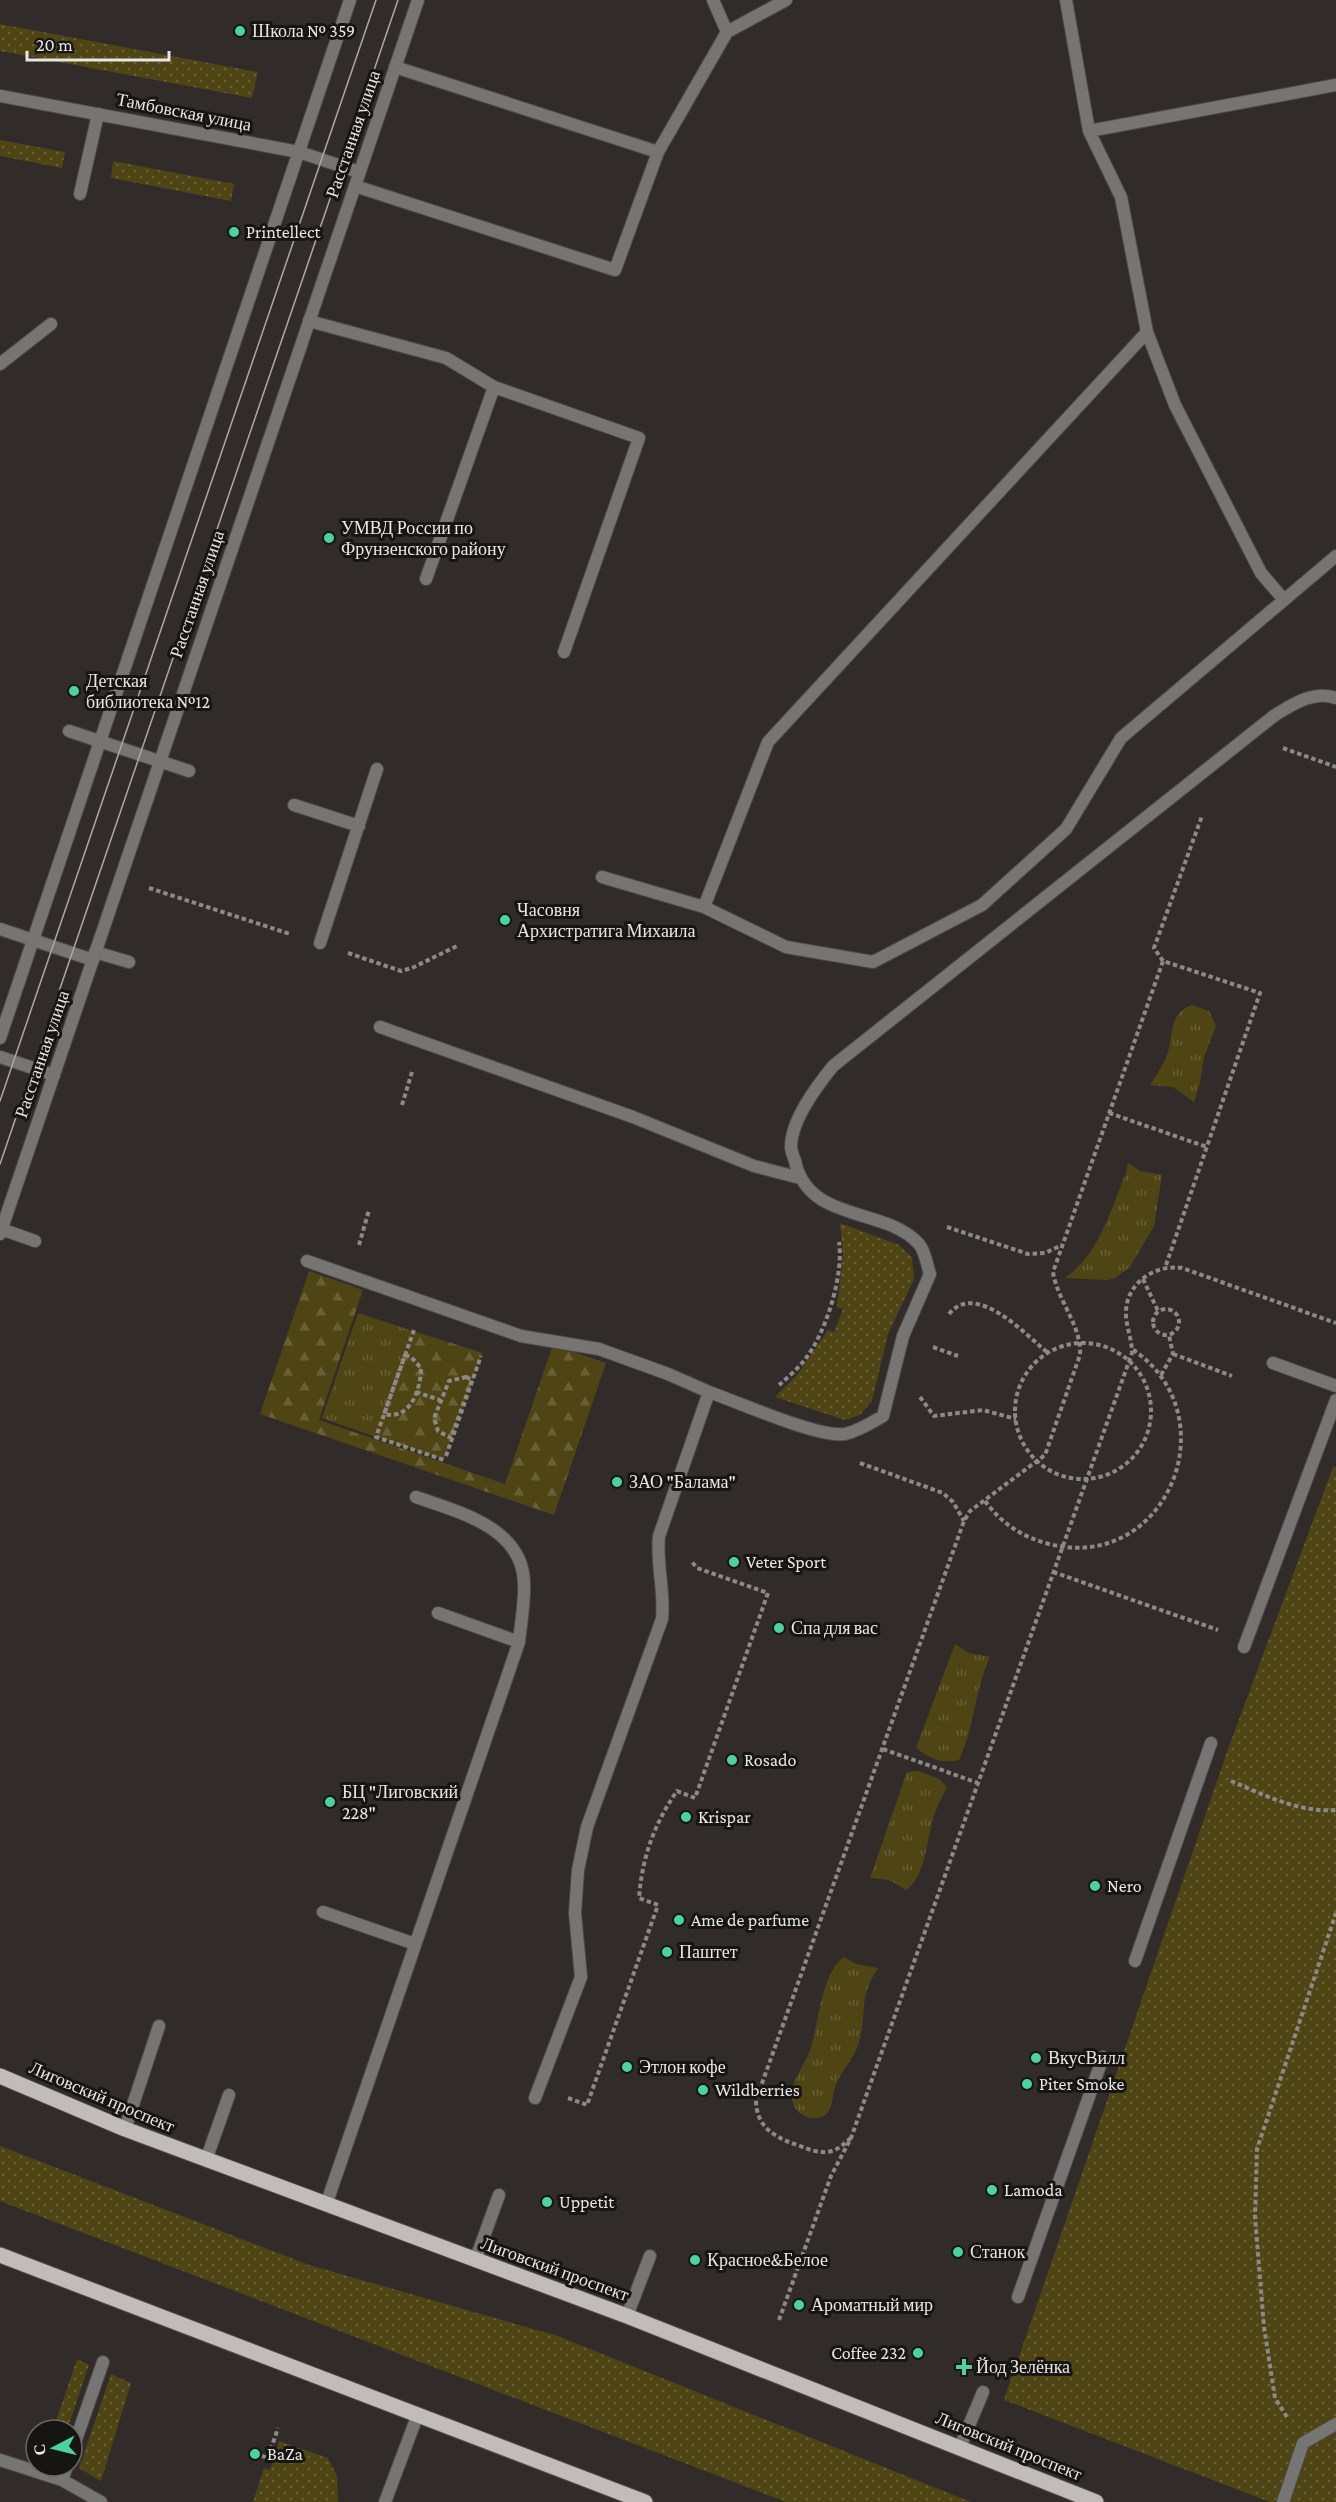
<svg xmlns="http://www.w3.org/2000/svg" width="1336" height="2502" font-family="'Crimson Pro',serif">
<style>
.grass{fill:url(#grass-dots)}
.forest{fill:url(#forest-firs)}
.park{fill:url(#park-tufts)}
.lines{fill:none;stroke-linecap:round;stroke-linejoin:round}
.service-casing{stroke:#4e4a48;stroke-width:14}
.minor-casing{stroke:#4e4a48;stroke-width:14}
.tertiary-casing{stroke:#4e4a48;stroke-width:14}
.primary-casing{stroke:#4e4a48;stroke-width:17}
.path{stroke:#8d8988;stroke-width:4;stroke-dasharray:4.5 3;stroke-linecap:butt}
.service{stroke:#777574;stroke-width:12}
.minor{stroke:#777574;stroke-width:12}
.tertiary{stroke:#777574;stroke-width:12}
.primary{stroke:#c1bcbb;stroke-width:15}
.tram{stroke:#aba8a6;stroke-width:1.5}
.poi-dot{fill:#4ad49c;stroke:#171514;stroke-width:2}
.labels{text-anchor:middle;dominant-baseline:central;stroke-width:6;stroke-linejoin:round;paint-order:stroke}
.poi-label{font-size:18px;fill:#e9e6e5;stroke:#171514;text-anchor:start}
.street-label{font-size:18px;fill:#e9e6e5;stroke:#171514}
</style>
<defs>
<pattern id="grass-dots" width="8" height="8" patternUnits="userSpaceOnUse" patternTransform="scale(1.5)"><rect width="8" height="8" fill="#4f4414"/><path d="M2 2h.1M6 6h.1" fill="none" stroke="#685f36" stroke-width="1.8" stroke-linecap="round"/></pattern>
<pattern id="forest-firs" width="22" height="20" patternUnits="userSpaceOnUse" patternTransform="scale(1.5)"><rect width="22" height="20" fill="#4f4414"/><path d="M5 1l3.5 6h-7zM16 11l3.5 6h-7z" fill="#685f36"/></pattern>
<pattern id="park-tufts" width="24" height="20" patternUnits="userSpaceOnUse" patternTransform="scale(1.5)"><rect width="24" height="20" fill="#4f4414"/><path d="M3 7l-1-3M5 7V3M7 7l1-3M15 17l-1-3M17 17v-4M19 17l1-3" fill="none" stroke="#685f36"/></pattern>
</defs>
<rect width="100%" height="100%" fill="#312c2a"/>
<path class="grass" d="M0,24L258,72L252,98L0,51Z
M0,140L65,152L62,168L0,156Z
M113,161L234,184L231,201L111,178Z
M840,1223L899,1245L912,1257L914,1279L888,1334L872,1401L860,1415L845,1420L775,1397L798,1374L828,1330L834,1332L843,1309L837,1307L843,1255Z
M1333,1467L1336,1468V2502H1270L1004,2400L1228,1749Z
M0,2146L309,2265L555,2335L971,2502H786L0,2201Z
M77,2359L89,2365L67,2430H53Z
M111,2374L131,2383L101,2481L79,2468Z
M279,2441L328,2458L337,2476L338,2502H253L264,2468L270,2470Z"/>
<path class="forest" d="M309,1271L363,1290L319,1420L505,1484L553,1345L606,1363L554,1515L260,1414Z
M413,1331L483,1353L444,1460L376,1437Z"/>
<path class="park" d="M1192,1005L1209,1011L1216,1026L1204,1057L1200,1083L1194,1102L1173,1087L1150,1085C1157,1074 1164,1064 1168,1052C1173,1033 1170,1012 1192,1005Z
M1128,1163L1140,1171L1162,1175L1154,1226L1130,1267L1115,1278L1107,1280L1065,1278C1100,1253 1110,1211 1126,1173Z
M358,1313L413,1331L376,1437L322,1418Z
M955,1644L969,1653L990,1657C974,1692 975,1726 959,1760C942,1764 930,1759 916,1748Z
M919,1771L939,1779L947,1787C943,1795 938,1804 935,1813C927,1835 926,1878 906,1890L889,1880L870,1878L907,1772Z
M844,1957L856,1964L878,1968C857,2000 868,2011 859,2042C855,2058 843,2068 837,2082C830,2097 836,2120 812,2118C799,2117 790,2105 792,2092C794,2077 805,2064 810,2050C819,2025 821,1972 844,1957Z"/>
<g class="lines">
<defs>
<path id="service" d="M713,0L727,32
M395,67L658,152L727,32L786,0
M1089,131L1336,85
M355,186L615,270L658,152
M80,194L98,114
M309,321L446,358L494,387L639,438L564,652
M1147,332L1175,405L1261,573L1284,600
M0,364L51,324
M426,579L494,387
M69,731L189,771
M294,805L359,826
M602,877L704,907L786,947L873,962L982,905L1066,829L1121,738L1336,556
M704,907L768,742L1147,332L1121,197L1089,131L1066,0
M0,929L93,960
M320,943L377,769
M95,952L129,962
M380,1027L633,1117L754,1166L800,1178
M0,1057L54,1075
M1,1229L35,1241
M307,1261L521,1336L599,1349L668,1374L709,1392
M1273,1363L1336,1386
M438,1613L519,1642
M1244,1647L1336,1400
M323,1912L415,1944
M1135,1961L1211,1743
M535,2098L581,1977L575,1913L578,1870L587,1827L662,1619C665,1591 656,1564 659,1536L709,1392C738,1402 818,1438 845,1434C859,1431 871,1423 883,1416L903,1336L930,1274C927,1265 925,1251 919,1244C886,1207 812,1223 796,1165C795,1159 791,1152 791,1147C791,1120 817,1086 833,1066L1275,715C1293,704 1314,690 1336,698
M125,2129L159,2026
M206,2160L229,2095
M326,2205L519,1642C521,1622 525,1601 524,1582C522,1527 458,1512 416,1497
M475,2261L499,2195
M1018,2297L1103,2057
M627,2316L650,2256
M960,2447L983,2392
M72,2451L103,2362
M0,2460L62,2480L101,2502
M62,2480L67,2466
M385,2502L418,2414
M1283,2502L1303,2443L1336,2424"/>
<path id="minor" d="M0,96L299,152L359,172
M0,1038L350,0"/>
<path id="tertiary" d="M0,1234L418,0"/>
<path id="primary" d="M0,2076L125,2129L627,2316L1096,2502
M0,2255L645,2502"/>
</defs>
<use href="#service" class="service-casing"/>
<use href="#minor" class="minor-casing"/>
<use href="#tertiary" class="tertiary-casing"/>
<use href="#primary" class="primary-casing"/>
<path class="path" d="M1283,748L1336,767
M149,888L290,934
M348,953L401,971L412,968L459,945
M1163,961L1154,948L1202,816
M402,1105L412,1072
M1109,1113L1207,1147
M947,1227L1028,1254L1045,1253L1062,1245
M359,1245L369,1210
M1143,1279L1158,1311
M1153 1322a13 13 0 1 1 26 0a13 13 0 1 1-26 0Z
M949,1314C976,1280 1027,1336 1048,1353
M414,1330L376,1437L444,1460
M1015 1411a68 68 0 1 1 136 0a68 68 0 1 1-136 0Z
M933,1347L958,1356
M1173,1354L1232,1376
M405,1355L411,1357L421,1368C421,1389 410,1421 384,1414Z
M1161,1375L1173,1354L1169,1335
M466,1377L472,1380L451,1438L438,1431L434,1418L449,1381Z
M779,1385C788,1377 799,1368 806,1358C826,1332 844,1275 839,1242
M416,1392L440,1400
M920,1397L934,1416L983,1410L1016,1419
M446,1456L481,1356
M860,1463L943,1493L953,1502L964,1521
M985,1501C1001,1523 1022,1537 1049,1544C1166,1574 1232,1416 1132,1349
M1053,1572L1218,1630
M883,1749L978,1783
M1231,1781C1264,1795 1300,1813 1336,1810
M568,2098L587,2105L658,1905L639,1898C642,1858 654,1824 677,1791L695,1798L768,1593L697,1568L692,1562
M851,2138C845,2143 839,2149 832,2151C821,2154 810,2150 800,2146C776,2138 756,2128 756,2100L964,1521L970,1511L1045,1455L1080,1355C1082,1326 1057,1300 1053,1272L1163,961L1260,993L1165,1268
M779,2320L831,2176L851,2138L1132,1353C1132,1340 1127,1329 1126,1316C1124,1285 1153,1264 1182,1268L1336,1323
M1287,2417L1275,2398L1264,2327L1255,2217L1257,2149L1336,1913
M262,2456L268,2458L278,2428"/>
<use href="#service" class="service"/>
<use href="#minor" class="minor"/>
<use href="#tertiary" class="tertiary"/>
<use href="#primary" class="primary"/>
<path class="tram" d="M0,1101L376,0
M0,1164L398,0"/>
</g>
<g class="poi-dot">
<circle cx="240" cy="31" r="6"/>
<circle cx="234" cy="232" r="6"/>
<circle cx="329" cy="538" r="6"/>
<circle cx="74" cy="691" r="6"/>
<circle cx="505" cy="920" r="6"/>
<circle cx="617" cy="1482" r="6"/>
<circle cx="734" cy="1562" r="6"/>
<circle cx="779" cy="1628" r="6"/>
<circle cx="732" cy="1760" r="6"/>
<circle cx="330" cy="1802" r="6"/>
<circle cx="686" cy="1817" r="6"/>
<circle cx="1095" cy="1886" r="6"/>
<circle cx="679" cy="1920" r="6"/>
<circle cx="667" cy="1952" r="6"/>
<circle cx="1036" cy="2058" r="6"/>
<circle cx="627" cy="2067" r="6"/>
<circle cx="1027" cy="2084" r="6"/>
<circle cx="703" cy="2090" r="6"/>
<circle cx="992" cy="2190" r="6"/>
<circle cx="547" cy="2202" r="6"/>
<circle cx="958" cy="2252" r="6"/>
<circle cx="695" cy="2260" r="6"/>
<circle cx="799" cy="2305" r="6"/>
<circle cx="918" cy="2353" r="6"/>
<path d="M961 2358h6v6h6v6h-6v6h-6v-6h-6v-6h6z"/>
<circle cx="255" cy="2454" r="6"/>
</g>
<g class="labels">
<g class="poi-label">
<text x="252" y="31">Школа № 359</text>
<text x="246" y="232">Printellect</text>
<text x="341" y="528">УМВД России по<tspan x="341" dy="21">Фрунзенского району</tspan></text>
<text x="86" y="681">Детская<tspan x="86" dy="21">библиотека №12</tspan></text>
<text x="517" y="910">Часовня<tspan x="517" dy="21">Архистратига Михаила</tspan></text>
<text x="629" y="1482">ЗАО "Балама"</text>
<text x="746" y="1562">Veter Sport</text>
<text x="791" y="1628">Спа для вас</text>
<text x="744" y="1760">Rosado</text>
<text x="342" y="1792">БЦ "Лиговский<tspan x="342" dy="21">228"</tspan></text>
<text x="698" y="1817">Krispar</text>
<text x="1107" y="1886">Nero</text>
<text x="691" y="1920">Ame de parfume</text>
<text x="679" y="1952">Паштет</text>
<text x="1048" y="2058">ВкусВилл</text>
<text x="639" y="2067">Этлон кофе</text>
<text x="1039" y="2084">Piter Smoke</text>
<text x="715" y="2090">Wildberries</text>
<text x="1004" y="2190">Lamoda</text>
<text x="559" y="2202">Uppetit</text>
<text x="970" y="2252">Станок</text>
<text x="707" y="2260">Красное&amp;Белое</text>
<text x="811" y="2305">Ароматный мир</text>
<text x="906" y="2353" text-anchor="end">Coffee 232</text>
<text x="976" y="2367">Йод Зелёнка</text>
<text x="267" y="2454">BaZa</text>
</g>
<g class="street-label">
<text transform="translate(184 112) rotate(11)">Тамбовская улица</text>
<text transform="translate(353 134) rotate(-71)">Расстанная улица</text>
<text transform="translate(197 594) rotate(-71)">Расстанная улица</text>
<text transform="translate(42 1054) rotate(-71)">Расстанная улица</text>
<text transform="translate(102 2097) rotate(23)">Лиговский проспект</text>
<text transform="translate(555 2269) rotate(20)">Лиговский проспект</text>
<text transform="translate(1009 2446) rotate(22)">Лиговский проспект</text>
</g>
</g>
<g transform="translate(54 2448) rotate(263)"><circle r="28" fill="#171514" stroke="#6b6968" stroke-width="1.5"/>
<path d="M0-4.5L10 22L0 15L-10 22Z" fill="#4ad49c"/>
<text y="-9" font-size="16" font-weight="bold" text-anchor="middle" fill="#e9e6e5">С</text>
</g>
<path d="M27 51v9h142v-9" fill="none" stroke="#e9e6e5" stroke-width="3"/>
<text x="36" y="51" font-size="18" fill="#e9e6e5" stroke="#171514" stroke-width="4.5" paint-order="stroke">20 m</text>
</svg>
